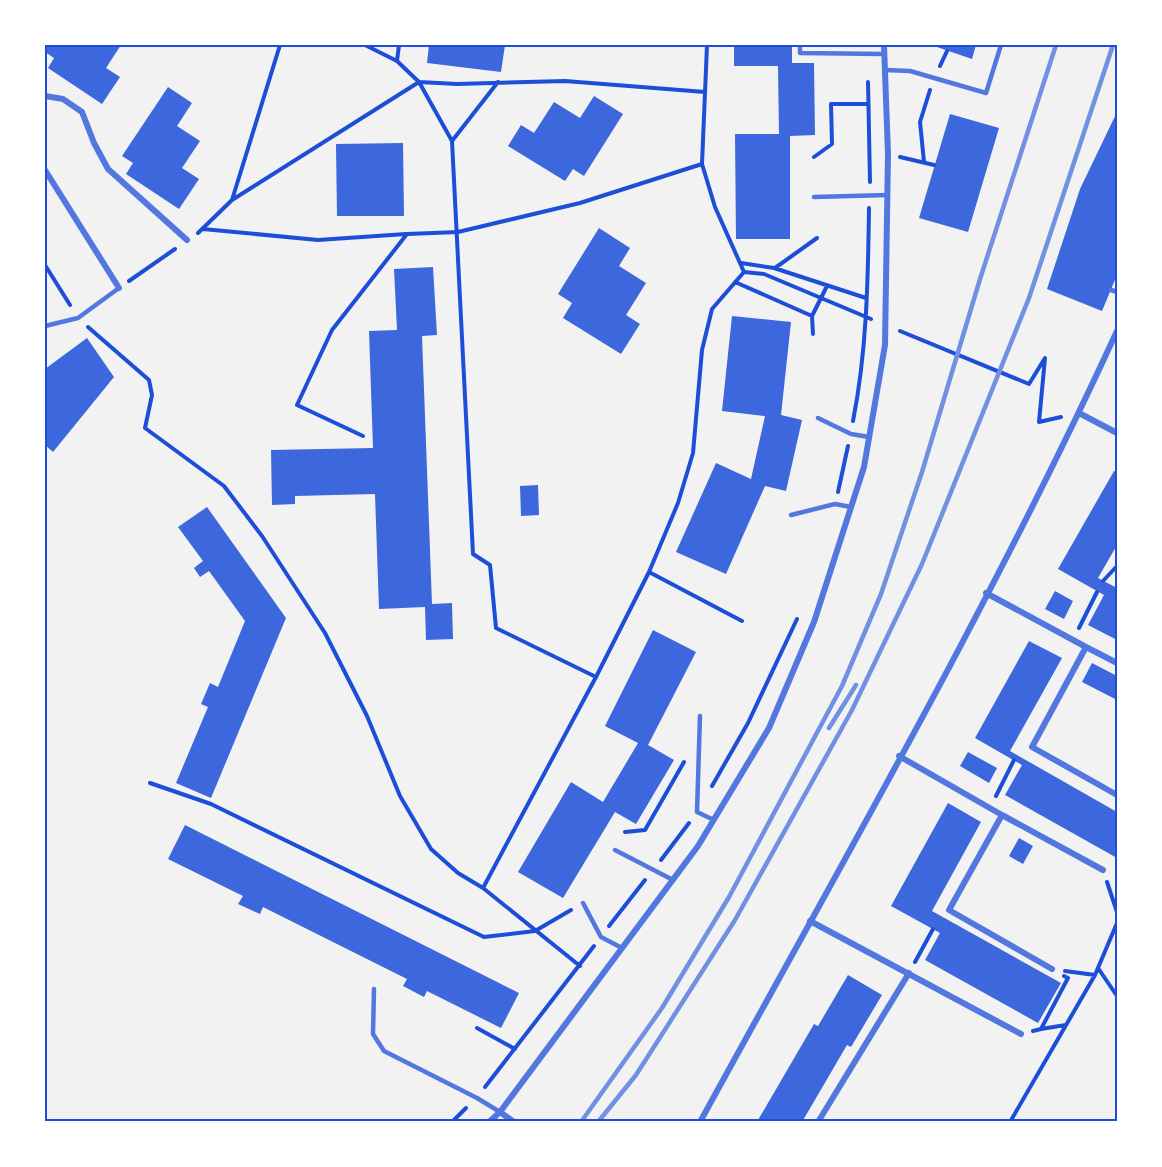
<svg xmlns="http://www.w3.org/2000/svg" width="1162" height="1167" font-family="Barlow,sans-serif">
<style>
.building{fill:#3d67dc}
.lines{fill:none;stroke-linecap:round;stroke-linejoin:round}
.path{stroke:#1d4ed8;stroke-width:4}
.service{stroke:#5277de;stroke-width:4.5}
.minor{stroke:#5277de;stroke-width:6}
.rail{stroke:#7290e2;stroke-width:4.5}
.neatline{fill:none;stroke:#1d4ed8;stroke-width:2}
</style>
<rect width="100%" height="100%" fill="#f2f2f2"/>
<path class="building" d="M48,45H121L106,68L120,77L102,104L48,68L54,58L45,52Z
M429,45H505L501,72L427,63Z
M734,45H792V63H814L815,135L790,136V239H736L735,134H779L778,66H734Z
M931,45H976L972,59Z
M168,87L192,103L177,126L200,141L182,168L199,179L179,209L126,174L133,163L122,156Z
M594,96L623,114L584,176L573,169L565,181L508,146L521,125L534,133L554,102L580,118Z
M1117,112V275L1102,311L1047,289L1080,189Z
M950,114L999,128L968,232L919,218Z
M403,143L404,216H337L336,144Z
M599,228L630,248L619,266L646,283L626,315L640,324L621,354L563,318L572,303L558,294Z
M433,267L437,335L422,336L432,604L452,603L453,639L426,640L425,607L379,609L375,494L295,496V504L272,505L271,450L373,448L369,331L397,330L394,269Z
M732,316L791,322L781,415L802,420L786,491L765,486L726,574L676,552L716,463L751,479L765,416L722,411Z
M87,338L114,377L53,452L45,445V369Z
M1114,471L1117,472V545L1098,578L1117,588V640L1088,625L1104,595L1058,569Z
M538,485L539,515L521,516L520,486Z
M207,507L286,618L211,798L176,783L208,707L201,704L210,683L218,687L245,621L209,571L200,577L194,568L203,561L178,527Z
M1055,591L1073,601L1064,619L1045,609Z
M653,630L696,652L648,745L674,760L636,824L615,812L563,898L518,872L571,782L603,802L638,743L605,726Z
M1029,641L1062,658L1010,751L1117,812V858L1005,795L1022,765L975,738Z
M1092,663L1117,676V700L1082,682Z
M968,752L997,768L989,783L960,766Z
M948,803L981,822L932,911L1061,983L1038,1023L925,960L940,933L891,906Z
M185,825L519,993L501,1028L427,991L424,997L403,986L407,979L263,907L260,914L238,904L243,896L168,859Z
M1019,838L1033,846L1023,864L1009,856Z
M848,975L882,995L851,1047L847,1045L802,1122H762L758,1120L814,1024L818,1026Z"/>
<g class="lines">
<path class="path" d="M365,45L397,61L419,82L452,141L473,554L490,565L496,628L596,677
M707,45L702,164L715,207L744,272
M397,61L399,45
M940,66L947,51
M868,82L870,182
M452,141L498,82
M814,157L832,144L831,104H868
M900,157L934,165
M924,162L920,122L930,90
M232,200L419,82L457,84L565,81L705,92
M203,229L318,240L406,234
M198,233L232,200L280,45
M741,263L774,268L866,298
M45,265L70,305
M775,268L817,238
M129,281L175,249
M735,282L812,316L813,334
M812,316L827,286
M88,327L149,380L152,395L145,428L224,486L262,536L325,633L367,716L400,796L431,849L458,873L483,888
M900,331L1029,384L1045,358L1039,422L1061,417
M853,421C867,351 868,279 869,208
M363,436L297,405L332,330L407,234L458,232L580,203L702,164
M838,492L848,446
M649,572L742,621
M1103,581L1117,566
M1079,628L1097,592
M150,783L211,804L484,937L535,931L571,910
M712,786L748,723L797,619
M996,796L1014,760
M625,832L645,830L684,762
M661,860L689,823
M1107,882L1117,912
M609,926L645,880
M915,962L933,929
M580,966L483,888L596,677L649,572L678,503L693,453L702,350L712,309L744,272L764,274L871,319
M1098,968L1117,996
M1065,971L1095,975
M477,1028L515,1049
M1041,1029L1066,1025
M1033,1031L1041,1029L1068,978L1064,976
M485,1087L594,946
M452,1122L466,1108
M1010,1122L1095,975L1117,923"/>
<path class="service" d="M800,45V53L884,54
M885,70L910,71L986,93L1001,45
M814,197L888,195
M1111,290L1117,292
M45,326L78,318L119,288
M818,418L851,434L869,437
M791,515L835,504L851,507
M700,716L697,812L714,820
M615,850L673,880
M583,903L601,937L622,948
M374,989L373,1034L384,1051L477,1098L500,1112"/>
<path class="minor" d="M45,96L63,99L82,112L94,143L108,169L187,240
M45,170L119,288
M1079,413L1117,433
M986,593L1086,647L1032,747L1117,795
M1086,647L1117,663
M899,756L1002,815L949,910L1052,969
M1002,815L1103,870
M810,921L1021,1034
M500,1112L514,1122
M489,1122L500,1112L698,846L769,728L814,622L864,467L885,345L888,154L884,45
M700,1122C843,861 993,601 1117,331
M818,1122L909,973"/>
<path class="rail" d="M829,728L856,685
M581,1122L662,1008L729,897L842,686L881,594L922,472L980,279L1056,45
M598,1122L636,1075L735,920L852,710L922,564L1029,298L1113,45"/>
</g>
<rect width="1162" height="1167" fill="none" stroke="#ffffff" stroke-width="93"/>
<rect x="46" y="46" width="1070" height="1074" class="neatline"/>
</svg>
